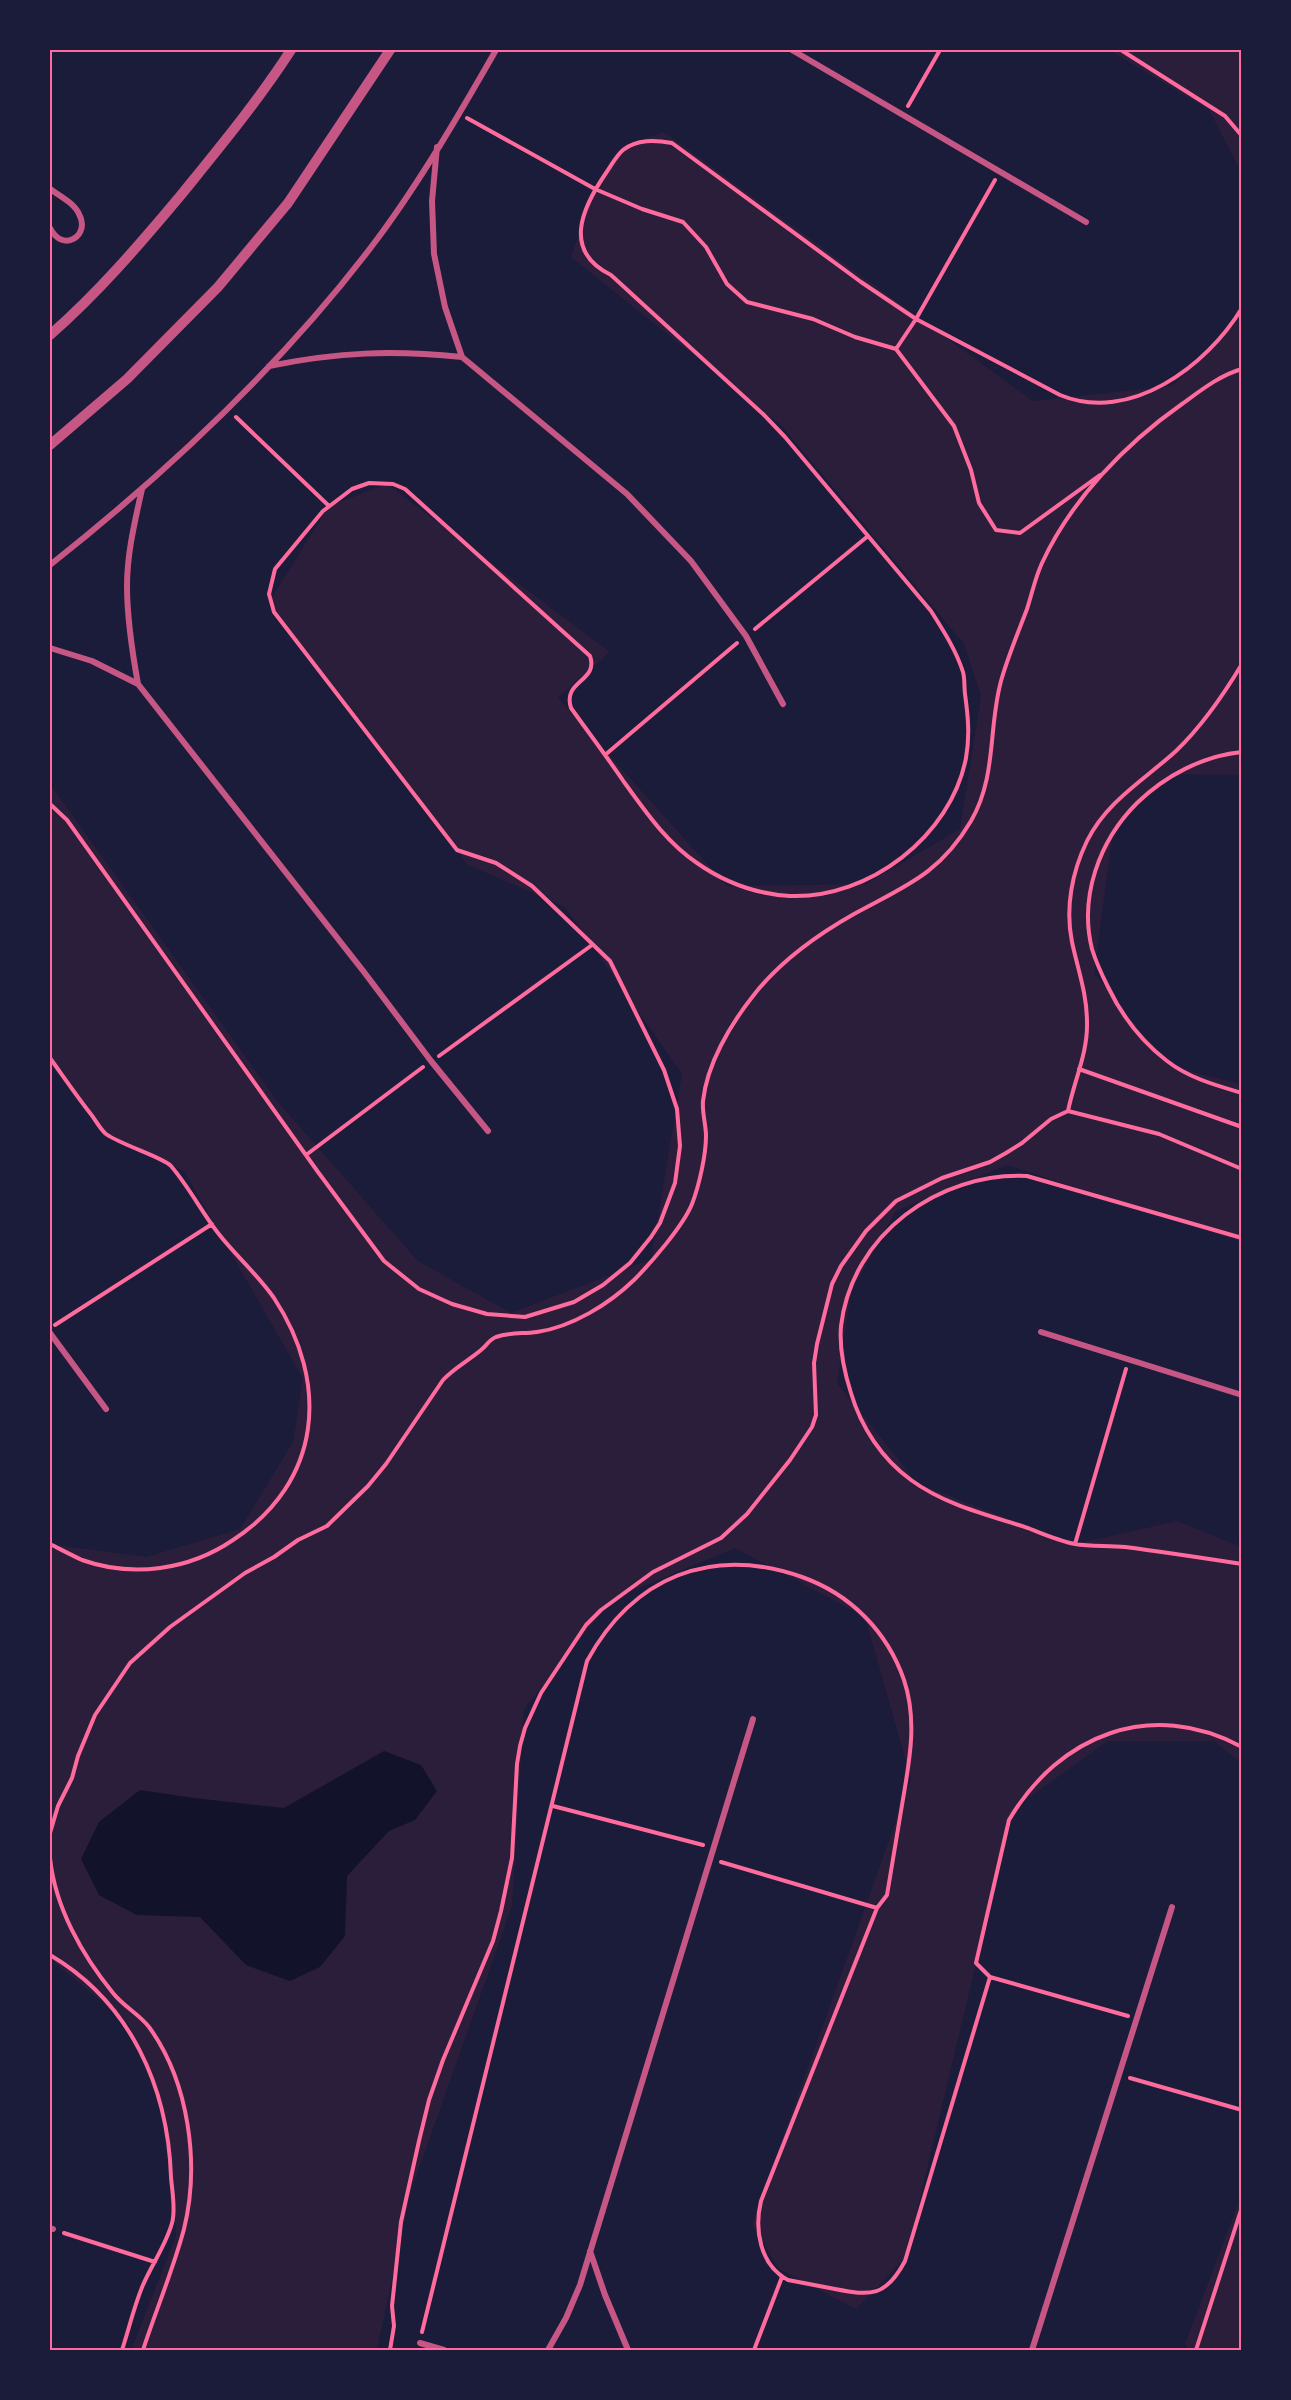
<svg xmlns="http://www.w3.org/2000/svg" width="1291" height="2400" font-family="'PT Sans Narrow',sans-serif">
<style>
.green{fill:#2a1e3b}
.water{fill:#12122b}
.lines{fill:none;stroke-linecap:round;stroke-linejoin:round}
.path{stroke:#ff6b9d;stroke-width:4}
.minor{stroke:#c65784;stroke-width:6}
.tertiary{stroke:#c65784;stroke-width:10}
.neatline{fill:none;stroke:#ff6b9d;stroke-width:2}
</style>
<rect width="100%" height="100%" fill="#1b1b3a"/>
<path class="green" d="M1109,50H1241V172L1209,110Z
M664,132L1033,401L1172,386L1237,322L1241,307V775L1170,774L1113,830L1094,973L1168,1066L1241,1084V1242L1007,1165L896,1211L851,1292L837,1383L918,1484L1075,1544L1177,1521L1241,1547V1763L1214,1741H1108L1013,1809L906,2257L856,2309L779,2269L752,2224L911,1779L865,1617L735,1548L613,1599L524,1709L512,1906L410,2194L377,2350H131L176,2236L167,2121L128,2023L50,1959V1544L146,1557L240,1529L293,1442L303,1379L184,1171L103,1133L50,1053V784L278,1102L418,1261L511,1313L651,1259L682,1074L565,907L468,865L269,602L329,506L387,484L610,652L558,698L727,886L866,884L960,829L981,696L964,644L781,425L571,257L595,189L623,146Z
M1241,2196V2350H1190L1185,2344Z"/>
<path class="water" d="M384,1751L421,1765L437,1791L415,1820L389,1831L347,1876L345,1936L320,1967L290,1981L246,1965L200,1917L137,1915L99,1895L81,1859L99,1822L140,1790L194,1798L284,1808Z"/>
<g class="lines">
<path class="path" d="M1121,50L1225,116L1242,136
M908,106L940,50
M467,118L595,189L642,209L683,222L706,247L727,284L747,302L813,319L855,337L896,349L954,426L971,470L979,503L996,530L1020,533L1100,475
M896,349L916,319L995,180
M236,417L329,506
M755,629L868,536
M1242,752C1202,756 1165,776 1137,803C1099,841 1079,897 1092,949C1096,962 1102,975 1108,987C1122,1016 1141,1041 1167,1061C1189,1078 1215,1085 1242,1093
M605,755L737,643
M50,804L67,820L318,1172L384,1261L419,1289L452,1304L487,1314L525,1317L574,1302L603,1285L630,1263L651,1237L660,1223L675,1183L680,1146L677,1109L664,1070L610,961L532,886L496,863L457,850L274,612L269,594L275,569L323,511L352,489L369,483L393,484L405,489L590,656C599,682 562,680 571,708C589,733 607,757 624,782C646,812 666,842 697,863C724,882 757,894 790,896C869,899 951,836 966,758C970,735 968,716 965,694C964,687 965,679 963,672C956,650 943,630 931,611L785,437L763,414L611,275C562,251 582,208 606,173C611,166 616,156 623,150C637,139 655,140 672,143L861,282L916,319L1060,395C1130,424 1207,366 1242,308
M439,1056L592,945
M50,1058C63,1076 76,1095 90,1113C95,1119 100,1129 106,1134C121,1145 163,1157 171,1166C189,1187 201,1211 218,1233C235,1255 258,1275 274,1298C330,1383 322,1482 233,1540C189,1570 133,1578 82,1560C71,1555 60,1549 50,1544
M1079,1069L1242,1127
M1068,1111L1159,1134L1242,1169
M306,1155L423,1067
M1242,1238L1027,1176C939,1172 852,1234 841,1326C839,1349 844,1371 851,1393C861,1427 882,1459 911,1480C945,1505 988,1515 1028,1528C1043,1534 1059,1541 1075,1544C1091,1547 1109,1545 1125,1547C1164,1552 1203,1558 1242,1564
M55,1325L212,1224
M1075,1544L1126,1369
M553,1806L703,1845
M50,1833L58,1806L72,1778L78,1756L95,1715L130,1663L170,1627L245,1573L274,1557L298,1540L327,1526L368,1486L386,1464L443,1380C454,1368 468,1361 481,1350C487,1345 489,1340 496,1337C510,1332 523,1334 537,1332C572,1327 609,1304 634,1280C651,1263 683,1226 692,1204C699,1186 706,1155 706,1136C706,1125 702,1113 703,1101C707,1064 730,1025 753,996C780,961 815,936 854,914C905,886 939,875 971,821C997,776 988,729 1001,681C1008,656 1018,633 1027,609C1032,594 1035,578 1042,563C1071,500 1125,444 1182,404C1200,391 1220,375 1242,369
M50,1858C55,1907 82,1955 113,1993C123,2006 139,2014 149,2027C189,2082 200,2164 184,2229C173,2270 156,2310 143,2350
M877,1908L761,2201C754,2230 760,2265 788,2280C804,2283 819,2286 835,2289C871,2296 886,2297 905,2261L990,1977L976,1963L1009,1820C1059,1735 1151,1698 1242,1747
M50,1955C130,2002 168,2087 171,2177C172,2191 176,2210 172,2223C166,2245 152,2264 143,2285C134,2306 129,2329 122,2350
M990,1977L1128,2016
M1130,2078L1242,2110
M64,2233L155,2262
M422,2332L587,1661C633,1577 711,1545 802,1577C850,1594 887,1631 904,1680C918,1722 909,1763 902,1805C897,1835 892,1865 887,1895L877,1908L721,1862
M390,2350L394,2326L392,2306L401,2222L419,2141L429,2100L443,2060L493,1941L501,1911L512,1858L517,1764L520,1746L525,1728L541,1693L586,1625L601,1610L653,1572L721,1538L747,1514L790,1460L812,1427L816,1415L814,1363L817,1344L832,1284L841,1266L866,1231L896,1201L942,1178L990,1162L1006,1153L1022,1143L1051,1119L1068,1111C1074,1081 1088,1053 1087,1022C1087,994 1078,970 1072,942C1065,908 1072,872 1087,841C1107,801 1144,780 1176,751C1201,727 1224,694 1242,664
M754,2350L782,2277
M1196,2350L1242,2207"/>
<path class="minor" d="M792,50L1086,222
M437,147L432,201L434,254L445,307L462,357L627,494L691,561L746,636L783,704
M50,189C60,196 74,203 79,214C91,235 63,254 50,228
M269,366C339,352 391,350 462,357
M50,565C170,470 286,361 378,238C421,180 460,113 496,50
M50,648L92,661L138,684L364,972L431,1061L488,1131
M138,684C132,651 127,619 127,586C127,553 135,521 142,489
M1041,1332L1242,1395
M50,1333L106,1409
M50,2228L53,2229
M590,2251L605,2295L628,2350
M420,2343L444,2350
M548,2350L566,2318L580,2285L753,1719
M1032,2350L1172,1907"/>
<path class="tertiary" d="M50,335C98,293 140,244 181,195C219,148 258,101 291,50
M50,445L127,379L218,287L288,203L390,50"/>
</g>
<rect width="1291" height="2400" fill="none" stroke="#1b1b3a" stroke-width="102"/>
<rect x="51" y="51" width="1189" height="2298" class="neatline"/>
</svg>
